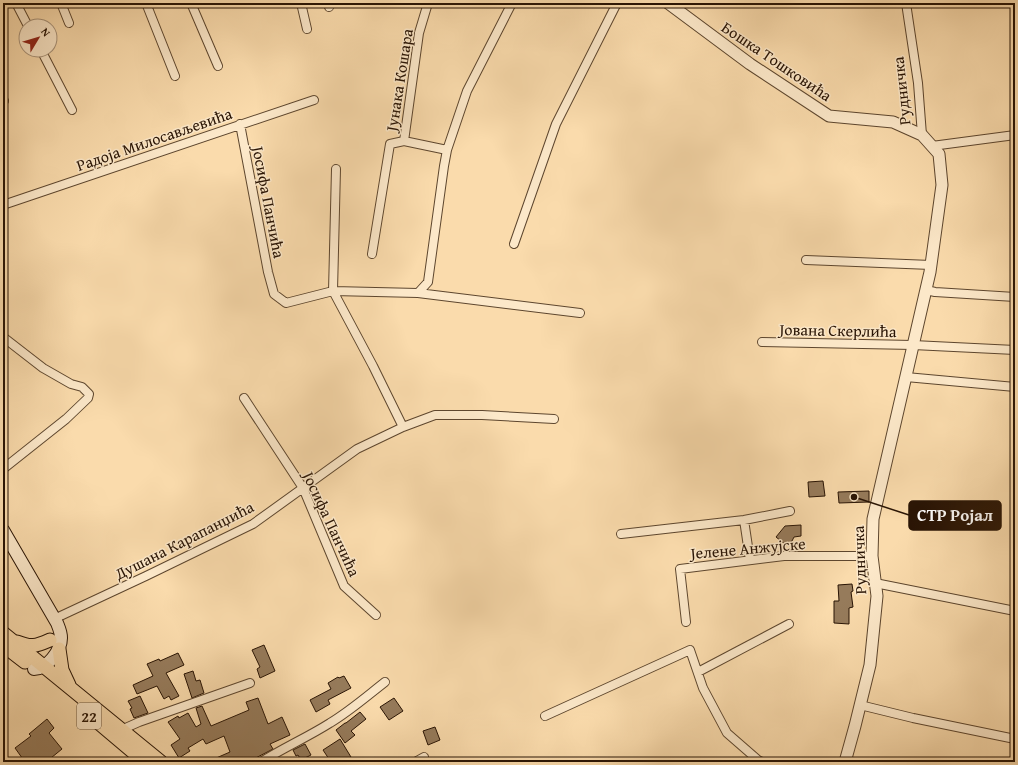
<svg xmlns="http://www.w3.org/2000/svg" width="1018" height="765" font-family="'Gentium Book Plus',serif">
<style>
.building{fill:#967b5b;stroke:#291404}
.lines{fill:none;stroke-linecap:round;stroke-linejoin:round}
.minor-casing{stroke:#5d462e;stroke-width:10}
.tertiary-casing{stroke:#5d462e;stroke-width:13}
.secondary-casing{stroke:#291404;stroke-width:14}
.primary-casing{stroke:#291404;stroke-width:15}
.minor{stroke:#fce8c9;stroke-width:8}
.tertiary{stroke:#fce8c9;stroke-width:11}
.secondary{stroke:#fce8c9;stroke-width:12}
.primary{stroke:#fadbac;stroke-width:13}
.labels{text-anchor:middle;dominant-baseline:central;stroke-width:3;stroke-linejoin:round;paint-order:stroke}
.shield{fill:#fce8c9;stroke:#68543f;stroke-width:1}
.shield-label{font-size:15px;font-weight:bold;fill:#291404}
.street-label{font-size:16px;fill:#291404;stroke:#fce8c9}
.leader{fill:none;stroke:#291404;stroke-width:1.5}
.callout-dot{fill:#291404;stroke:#fce8c9;stroke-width:1.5}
.callout{fill:#291404;stroke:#291404;stroke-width:1.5}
.callout-label{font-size:17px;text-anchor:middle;font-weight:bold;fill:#fff}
</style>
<rect width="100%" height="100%" fill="#fadbac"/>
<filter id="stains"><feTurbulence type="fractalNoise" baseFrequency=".005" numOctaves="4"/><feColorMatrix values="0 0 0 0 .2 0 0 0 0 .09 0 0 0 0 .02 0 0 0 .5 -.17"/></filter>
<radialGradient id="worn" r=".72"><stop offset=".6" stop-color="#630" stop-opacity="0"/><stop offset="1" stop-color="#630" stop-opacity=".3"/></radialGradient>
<path class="building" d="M823,481L825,496L809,497L808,482Z
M869,491V502L839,503L838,492Z
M801,525V536L794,537L792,541L786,545L776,537L785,526Z
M852,584L853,591L851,592L853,607L849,608V624L834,623V601H839L838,585Z
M264,645L275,671L260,678L257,669L260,667L252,650Z
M178,653L184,665L166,673L179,696L171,700L169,696L164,699L157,686L137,694L133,685L153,676L147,664L159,659L160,661Z
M193,671L196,681L200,680L204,693L192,698L184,674Z
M344,676L351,688L328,700L330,704L316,712L310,700L331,689L328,683L338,677L339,678Z
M140,696L148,713L134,718L130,709L132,708L128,701Z
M258,698L268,724L282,717L290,735L270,744L273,749L248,762H207L230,752L224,736L206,744L203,739L188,748L190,751L179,758L171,745L180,739L168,722L178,716L179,718L188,713L196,727L201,724L196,708L202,706L211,726L249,710L246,702Z
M394,698L403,711L389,720L380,707Z
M360,712L366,719L351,731L355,735L345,743L336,730L345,723H346Z
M47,719L54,728L49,733L62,749L46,762H25L15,748L31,736L29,734Z
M435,727L440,740L428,745L423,731Z
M340,739L354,762H331L323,750Z
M305,744L311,755L301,760L298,755L296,756L293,750Z"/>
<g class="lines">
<defs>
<path id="minor" d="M16,3L28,26
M61,3L69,23
M146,3L175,76
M191,3L218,66
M301,3L307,29
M328,3L329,7
M428,3L419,33L404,141L447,150
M906,3L918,83L922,135
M41,50L72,110
M3,99L4,101
M240,124L268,272L274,294L286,303L333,291L336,169
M932,146L1015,135
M3,205L314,100
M514,244L556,124L617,3
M372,254L390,144L404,141
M806,260L931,265
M926,290L935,292L1015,297
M418,293L580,313
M3,337L43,368L71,384L82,387L89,394L88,398L66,419L3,469
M762,342L913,345L1015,350
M906,377L1015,387
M244,398L303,488L344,586L376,615
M403,427L435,415H482L554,419
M744,520L750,560
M621,534L744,520L790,511
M875,583L1015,611
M54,619L146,576L253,524L357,449L403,427L373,366L333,291L418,293L428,282L444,166L447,150L467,91L512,3
M686,622L680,569L784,556H872
M698,672L789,624
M860,705L913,718L1015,739
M545,716L690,650L703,688L727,733L758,760L762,762
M121,730L139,722L250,683
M261,762C283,748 308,737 330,723C350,711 367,696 385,682
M415,762L424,757"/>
<path id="tertiary" d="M668,3L750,64L829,116L893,122L922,135L939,154L942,185L930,272L873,519L872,556L877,596L870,665L855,726L845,762"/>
<path id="secondary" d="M3,530L57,623C59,628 61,632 61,638C61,651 47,669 34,669"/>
<path id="primary" d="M3,633L161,762
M17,642C32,648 36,646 50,640
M3,645L25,662
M59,649L62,670L69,685
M87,713L145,762"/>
</defs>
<use href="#minor" class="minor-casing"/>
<use href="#tertiary" class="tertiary-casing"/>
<use href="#secondary" class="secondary-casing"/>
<use href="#primary" class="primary-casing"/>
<use href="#minor" class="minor"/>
<use href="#tertiary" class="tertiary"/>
<use href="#secondary" class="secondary"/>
<use href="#primary" class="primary"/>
</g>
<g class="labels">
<rect class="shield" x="77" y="703" width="24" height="26" rx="3"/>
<g class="shield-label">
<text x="89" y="716">22</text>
</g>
<g class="street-label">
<text transform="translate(777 61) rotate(34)">Бошка Тошковића</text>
<text transform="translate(399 80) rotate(-81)">Јунака Кошара</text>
<text transform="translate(901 91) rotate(-96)">Рудничка</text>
<text transform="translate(154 139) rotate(-19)">Радоја Милосављевића</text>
<text transform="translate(269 202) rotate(79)">Јосифа Панчића</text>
<text transform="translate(838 330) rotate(1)">Јована Скерлића</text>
<text transform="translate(332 524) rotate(65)">Јосифа Панчића</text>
<text transform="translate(184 540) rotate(-27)">Душана Карапанџића</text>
<text transform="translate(748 548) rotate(-5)">Јелене Анжујске</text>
<text transform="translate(859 560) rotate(-92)">Рудничка</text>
</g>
</g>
<path class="leader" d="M854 497L909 515"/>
<circle class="callout-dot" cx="854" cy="497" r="4"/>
<rect class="callout" x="909" y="501" width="92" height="29" rx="4"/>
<g class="callout-label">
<text x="955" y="521">СТР Ројал</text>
</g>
<rect width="1018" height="765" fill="none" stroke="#fadbac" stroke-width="16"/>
<rect x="4" y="4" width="1010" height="757" fill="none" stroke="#291404" stroke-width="2"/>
<rect x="8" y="8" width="1002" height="749" fill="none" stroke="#291404"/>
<g transform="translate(38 38) rotate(52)"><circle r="19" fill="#fce8c9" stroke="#a8937a"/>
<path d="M0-3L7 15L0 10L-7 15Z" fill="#8f2418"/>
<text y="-6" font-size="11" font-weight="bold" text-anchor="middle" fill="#291404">N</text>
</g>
<rect width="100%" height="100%" filter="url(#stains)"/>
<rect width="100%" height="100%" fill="url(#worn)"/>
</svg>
